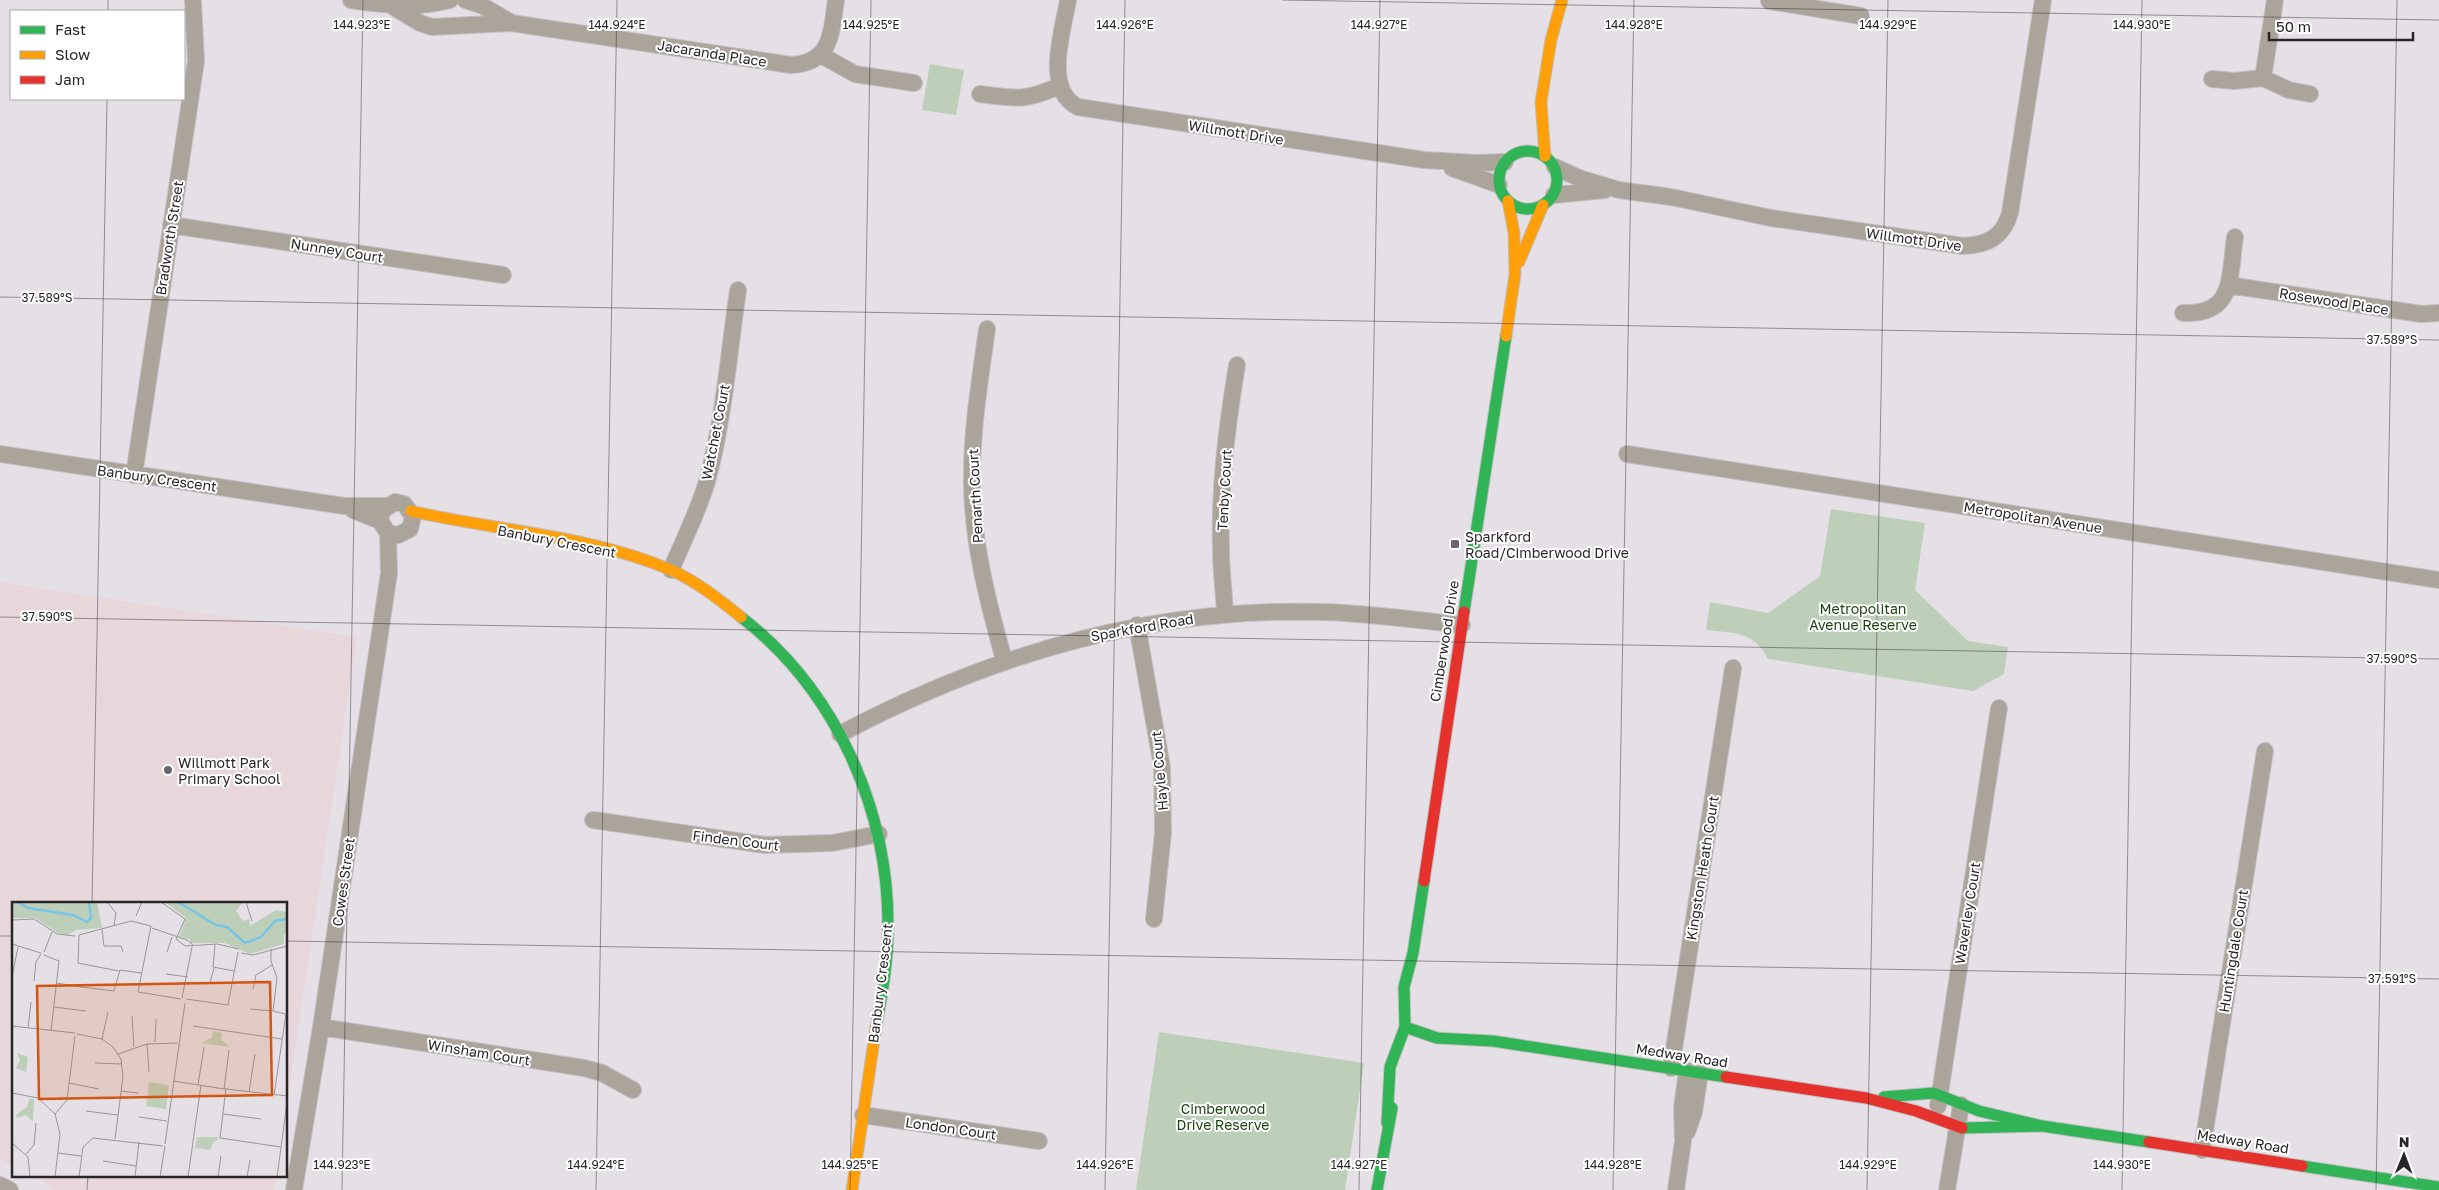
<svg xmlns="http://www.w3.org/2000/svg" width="2439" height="1190" font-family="'Golos Text',sans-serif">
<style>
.education{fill:#e8d7da}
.green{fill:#becfb9}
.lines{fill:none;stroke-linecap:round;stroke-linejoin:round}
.street-casing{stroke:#c2bfc3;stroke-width:18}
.fast-casing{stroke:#c2bfc3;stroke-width:13}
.slow-casing{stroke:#c2bfc3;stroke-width:13}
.jam-casing{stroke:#c2bfc3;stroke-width:13}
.street{stroke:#aaa49a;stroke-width:16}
.fast{stroke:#30b455;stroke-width:11}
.slow{stroke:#ff9f0a;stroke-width:11}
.jam{stroke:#e5322d;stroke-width:11}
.ticks{fill:none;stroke:#282529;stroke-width:1;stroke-opacity:0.45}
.poi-dot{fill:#6a666b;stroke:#fff;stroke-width:2}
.labels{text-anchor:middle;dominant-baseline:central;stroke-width:4;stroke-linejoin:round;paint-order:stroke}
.street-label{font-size:14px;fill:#282529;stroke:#fff}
.poi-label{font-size:14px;fill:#282529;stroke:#fff;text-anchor:start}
.park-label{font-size:14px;fill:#1e4311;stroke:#fff}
.inset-river{fill:none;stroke:#78c5e5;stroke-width:2.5}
.inset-road{fill:none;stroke:#99959a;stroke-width:1}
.view{fill:#d5540f;fill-opacity:0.15;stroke:#d5540f;stroke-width:2.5}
.inset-edge{fill:none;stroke:#282529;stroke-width:2.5}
.ticks-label{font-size:12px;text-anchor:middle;fill:#282529;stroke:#fff;stroke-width:4;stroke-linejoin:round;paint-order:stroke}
</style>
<rect width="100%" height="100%" fill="#e5e0e6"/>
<path class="education" d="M0,582L357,637L286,1110V904H14V1166L0,1159Z
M33,1176H276L273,1190H55Z"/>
<path class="green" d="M930,64L964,70L956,115L922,110Z
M1831,509L1925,523L1915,590L1968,641L2008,647L2004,674L1973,691L1768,659C1754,631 1734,633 1706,630L1710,602L1768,613L1820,576Z
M1159,1032L1364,1063L1345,1190H1136Z"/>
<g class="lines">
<defs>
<path id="street" d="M351,0C386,5 416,9 450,0
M465,0L483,6L510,22
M1068,0C1063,31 1043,90 1078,107L1424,160L1477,163L1505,162
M1769,1L1861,16
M392,6L420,23L432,27L511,23L791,65C832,63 831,33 836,0
M821,55L855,74L914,83
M2263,78L2275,0
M2212,79L2234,81L2263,78L2289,90L2310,94
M980,94C1016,99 1026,101 1059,86
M1555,167L1579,178L1619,190L1671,197L1771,218L1963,246C1988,245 2003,237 2010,213L2043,0
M1452,168L1499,185
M1554,195L1605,190
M171,225L503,275
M2228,285L2421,314L2439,313
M2183,313C2235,315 2229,277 2235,237
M987,329C980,381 971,432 972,485C973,545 988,602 1004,660
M0,454L344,506H386
M1627,454L2439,580
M134,475L196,61L193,0
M353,510L380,521L388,533L398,535L410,529L413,516L404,504L395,502L382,511L380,521
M671,570C684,539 699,510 708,478C724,417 729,352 738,290
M1225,614C1224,593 1221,571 1221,549C1219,488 1227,426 1237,365
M1137,625L1162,767L1163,833L1154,919
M840,734C991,654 1150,607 1322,612C1369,613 1416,620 1462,625
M593,820L765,845L832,843L879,834
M321,1027L584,1068L602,1073L633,1090
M1671,1068L1733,668
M1938,1106L1999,708
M863,1115L1039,1141
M1687,1132L1694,1112L1700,1073
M2202,1150L2265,751
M0,1185L10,1190
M294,1190L321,1027L389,573L388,533
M1676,1190L1683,1141L1682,1108L1687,1071
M1947,1190L1961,1105"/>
<path id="fast" d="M1499 180a29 29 0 1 1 58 0a29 29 0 1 1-58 0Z
M1464,612L1506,336
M741,617C836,690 889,810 888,929C888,962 882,995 876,1027
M1405,1027L1437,1038L1493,1041L1726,1077
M1884,1097L1934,1093L1979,1111L2042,1126L2149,1142
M1387,1123L1390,1067L1405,1027L1404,987L1413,953L1424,881
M1962,1128L2042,1126
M2302,1166L2439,1187
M1377,1190L1392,1108"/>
<path id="slow" d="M1545,156L1541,102L1551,40L1562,0
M1519,262L1543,205
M1506,336L1515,274L1514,233L1508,201
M411,511C497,531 590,535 671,570C696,581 720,600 741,617
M852,1190L876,1027"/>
<path id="jam" d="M1424,881L1464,612
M1726,1077L1866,1098L1916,1111L1962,1128
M2149,1142L2302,1166"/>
</defs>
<use href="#street" class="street-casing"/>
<use href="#fast" class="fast-casing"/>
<use href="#slow" class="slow-casing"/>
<use href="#jam" class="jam-casing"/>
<use href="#street" class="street"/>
<use href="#fast" class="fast"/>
<use href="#slow" class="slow"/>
<use href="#jam" class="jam"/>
</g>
<path class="ticks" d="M1282,0L2439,20M108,11V0M0,297L2439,340M0,617L2439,659M92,904L107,99M0,936H14M286,941L2439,979M87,1190L88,1176M342,1190L363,0M596,1190L617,0M850,1190L871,0M1105,1190L1125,0M1359,1190L1380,0M1613,1190L1634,0M1867,1190L1888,0M2122,1190L2142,0M2376,1190L2397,0"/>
<g class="poi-dot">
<rect x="1450" y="539" width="10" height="10" rx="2.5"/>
<circle cx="168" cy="770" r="5"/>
</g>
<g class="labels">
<g class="street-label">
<text transform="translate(712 53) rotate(9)">Jacaranda Place</text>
<text transform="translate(1236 132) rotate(9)">Willmott Drive</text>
<text transform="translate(169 238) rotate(-81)">Bradworth Street</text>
<text transform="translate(1914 239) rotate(8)">Willmott Drive</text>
<text transform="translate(337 250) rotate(9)">Nunney Court</text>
<text transform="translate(2334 301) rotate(9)">Rosewood Place</text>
<text transform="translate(715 432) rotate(-79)">Watchet Court</text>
<text transform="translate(157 478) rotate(8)">Banbury Crescent</text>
<text transform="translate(1224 490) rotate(-87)">Tenby Court</text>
<text transform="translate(975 496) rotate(-93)">Penarth Court</text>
<text transform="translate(2033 517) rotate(9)">Metropolitan Avenue</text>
<text transform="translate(557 541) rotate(11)">Banbury Crescent</text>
<text transform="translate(1142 627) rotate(-10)">Sparkford Road</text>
<text transform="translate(1444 641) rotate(-81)">Cimberwood Drive</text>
<text transform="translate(1159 771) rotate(-95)">Hayle Court</text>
<text transform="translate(736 840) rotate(7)">Finden Court</text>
<text transform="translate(1702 868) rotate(-81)">Kingston Heath Court</text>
<text transform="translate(343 882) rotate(-82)">Cowes Street</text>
<text transform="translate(1967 913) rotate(-81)">Waverley Court</text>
<text transform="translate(2233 951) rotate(-81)">Huntingdale Court</text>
<text transform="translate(880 983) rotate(-83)">Banbury Crescent</text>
<text transform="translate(479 1052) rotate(9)">Winsham Court</text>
<text transform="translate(1682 1055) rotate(9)">Medway Road</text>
<text transform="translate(951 1128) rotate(8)">London Court</text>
<text transform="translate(2243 1141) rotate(9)">Medway Road</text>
</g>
<g class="poi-label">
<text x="1465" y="536">Sparkford<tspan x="1465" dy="16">Road/Cimberwood Drive</tspan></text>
<text x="178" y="762">Willmott Park<tspan x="178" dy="16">Primary School</tspan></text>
</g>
<g class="park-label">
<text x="1863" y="608">Metropolitan<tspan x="1863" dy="16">Avenue Reserve</tspan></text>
<text x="1223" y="1108">Cimberwood<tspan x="1223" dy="16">Drive Reserve</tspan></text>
</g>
</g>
<g transform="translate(12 902)">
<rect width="275" height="275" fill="#e5e0e6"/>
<path d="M0,0H85L90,26L64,28L56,33L46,31L23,16H0ZM153,0H231L224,9L231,19L237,17L238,24L264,8L275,10V32H272V42L238,52L213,41H178V37L167,35L174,16ZM201,129L210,131L209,137L218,145L189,141L200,136ZM5,151L16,155L14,170L4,166L8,159ZM137,180L157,183L154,207L134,204ZM18,196L22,197L21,220L14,213L5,216L4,213L15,205ZM185,235H206V237L200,242L199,248L183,246Z" fill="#becfb9"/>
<path class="inset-river" d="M6,0L16,6L61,13L75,20L79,16L77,0M166,0L204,23L215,25L233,41L249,35L263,19L275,17"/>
<path class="inset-road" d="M149,0L173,17L164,37M234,0L240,19M96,1L104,11L102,24M124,14L130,0M0,18L22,17L45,32L63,34M140,26L175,38L182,44M90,27L92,44H109L111,50M67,33L119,19L139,24L126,90L169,97M67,33L66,61L107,69M164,37L173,44L205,42L227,47M0,42L29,51M203,42L201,65L222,69M259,47V59L265,76L261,109L273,112M32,50L40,30M155,50L160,35M229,51L241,53L275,44M32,53L47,59L39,129M154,72L176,75M0,75L6,45M22,79L24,60L29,52M44,81L72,85M198,81L202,66M62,84L102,89L108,68L129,71M241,87L244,73L260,63M170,96L180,45M174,97L216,103L226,50M42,105L74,109M238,107L261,109M120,114L122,145M0,124L63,131M181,124L270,137M16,126L19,100M65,132L90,137L101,145L109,157L111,175L103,237M90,137L96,110M143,140L144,117M135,142L137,170M106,152L135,142L165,141M83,161L110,162M161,179L206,186M57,181L87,187M186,183L192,145M205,186L275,194M214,186L208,236L269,245M212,187L217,148M109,189L126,191M237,190L243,152M0,191L26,196L43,212L48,232L43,275M262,193L274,112M74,209L106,213M43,212L55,198L63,134M211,212L249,217M127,215L155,219M0,241L16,255L18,275M153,242L173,101M46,251L69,254M14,252L22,243L24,221M91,259L124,264M67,275L71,245L81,236L151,244M123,275L127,240M148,275L153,244M176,275L189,183M206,275L209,254M235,275L238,258M265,275L275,201"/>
<path class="view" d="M258,80L260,193L27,197L25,84Z"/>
<rect width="275" height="275" class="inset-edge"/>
</g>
<g class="ticks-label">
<text x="362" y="29">144.923°E</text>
<text x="617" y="29">144.924°E</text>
<text x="871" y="29">144.925°E</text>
<text x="1125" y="29">144.926°E</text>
<text x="1379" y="29">144.927°E</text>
<text x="1634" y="29">144.928°E</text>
<text x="1888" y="29">144.929°E</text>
<text x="2142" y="29">144.930°E</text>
<text x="47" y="302">37.589°S</text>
<text x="2392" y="344">37.589°S</text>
<text x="47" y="621">37.590°S</text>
<text x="2392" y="663">37.590°S</text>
<text x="2392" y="983">37.591°S</text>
<text x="342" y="1169">144.923°E</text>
<text x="596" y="1169">144.924°E</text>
<text x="850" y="1169">144.925°E</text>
<text x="1105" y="1169">144.926°E</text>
<text x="1359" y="1169">144.927°E</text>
<text x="1613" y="1169">144.928°E</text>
<text x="1868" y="1169">144.929°E</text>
<text x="2122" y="1169">144.930°E</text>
</g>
<rect x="10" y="10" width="175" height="90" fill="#ffffff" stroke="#a9a8a9"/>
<rect x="20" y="26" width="25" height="8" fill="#30b455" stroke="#a9a8a9"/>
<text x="55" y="35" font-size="15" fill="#282529">Fast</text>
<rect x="20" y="51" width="25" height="8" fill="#ff9f0a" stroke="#a9a8a9"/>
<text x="55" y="60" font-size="15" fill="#282529">Slow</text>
<rect x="20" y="76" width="25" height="8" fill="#e5322d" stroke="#a9a8a9"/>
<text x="55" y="85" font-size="15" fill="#282529">Jam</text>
<g transform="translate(2404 1155) rotate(1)" stroke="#ffffff" stroke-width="4" paint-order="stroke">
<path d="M0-4L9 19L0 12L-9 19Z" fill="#282529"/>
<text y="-8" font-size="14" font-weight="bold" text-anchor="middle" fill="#282529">N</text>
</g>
<path d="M2269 32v8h144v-8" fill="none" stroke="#282529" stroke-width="2.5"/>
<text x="2276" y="32" font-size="15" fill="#282529" stroke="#ffffff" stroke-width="4" paint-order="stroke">50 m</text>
</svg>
